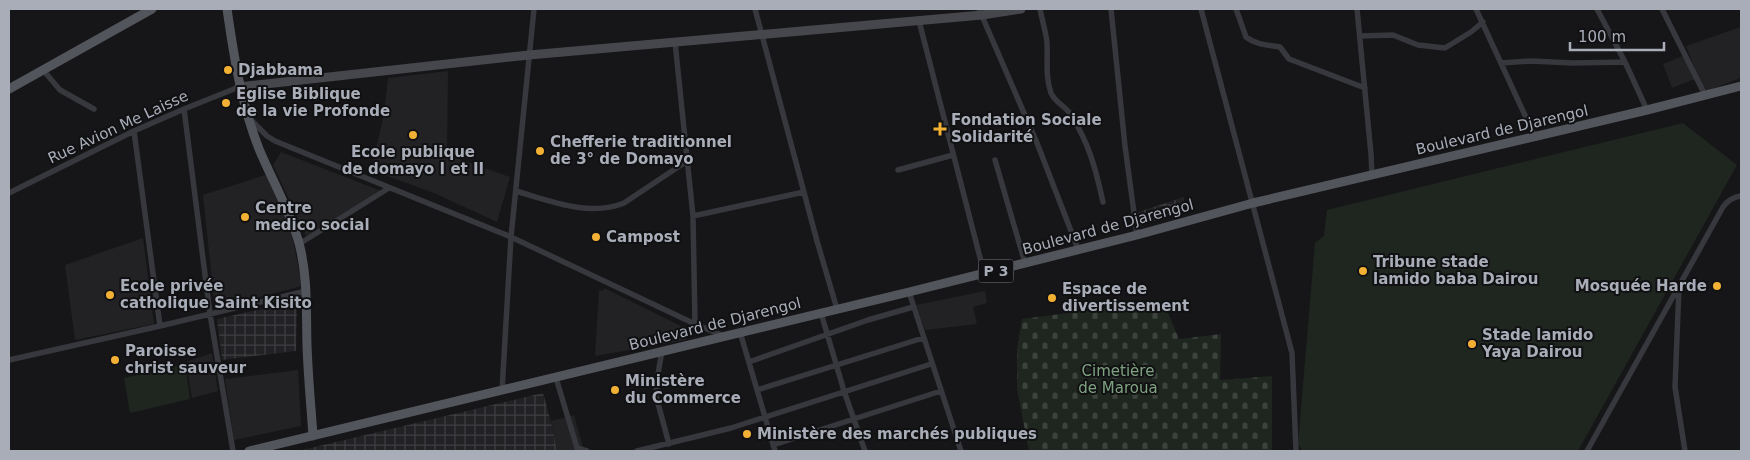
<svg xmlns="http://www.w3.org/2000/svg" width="1750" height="460" font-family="'DejaVu Sans',sans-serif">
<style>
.built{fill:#222225}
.industrial{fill:url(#industrial-grid)}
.green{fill:#1e261f}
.cemetery{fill:url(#cemetery-stones)}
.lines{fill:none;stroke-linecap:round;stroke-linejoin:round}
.street{stroke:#37383d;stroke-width:5.5}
.secondary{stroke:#45474d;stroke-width:9}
.primary{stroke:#53555c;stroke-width:9}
.poi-dot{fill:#f2b134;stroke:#111113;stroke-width:2}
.labels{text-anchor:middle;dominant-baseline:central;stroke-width:4;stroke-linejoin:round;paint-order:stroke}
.shield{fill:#111113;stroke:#7b7e86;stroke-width:1}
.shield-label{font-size:14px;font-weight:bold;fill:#a8adb8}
.poi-label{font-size:15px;font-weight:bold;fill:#a8adb8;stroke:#111113;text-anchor:start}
.street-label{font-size:15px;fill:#a8adb8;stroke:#111113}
.park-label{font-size:15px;fill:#7fa381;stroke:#111113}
</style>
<defs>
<pattern id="industrial-grid" width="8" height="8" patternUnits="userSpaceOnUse" patternTransform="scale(1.25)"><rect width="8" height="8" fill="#222225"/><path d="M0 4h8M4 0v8" fill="none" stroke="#3f3f43"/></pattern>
<pattern id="cemetery-stones" width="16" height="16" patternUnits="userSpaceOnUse" patternTransform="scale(1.25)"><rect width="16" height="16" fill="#1e261f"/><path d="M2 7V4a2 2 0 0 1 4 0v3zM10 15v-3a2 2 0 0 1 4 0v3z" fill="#3c433d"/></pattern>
</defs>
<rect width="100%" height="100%" fill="#161618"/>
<path class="built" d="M1741,27V78L1704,92L1686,46Z
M1685,55L1695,79L1672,88L1663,64Z
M448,71L447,155L510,177L497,222L434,193L371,170L384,114L388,78Z
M281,152L381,191L307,238L273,165Z
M268,174L293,239L302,286L215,309L203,195Z
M143,238L154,324L75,340L65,265Z
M604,288L687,329L686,340L595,356L599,290L603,291Z
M985,291L987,303L973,307L977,324L925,330L916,305Z
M212,353L218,391L192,398L186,362Z
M298,370L301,426L234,440L225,379Z
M574,415L584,451H557L551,421Z"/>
<path class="industrial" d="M1184,197V210L1139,226L1135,213Z
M297,301L296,351L222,360L217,319Z
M543,393L551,422L557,451H298Z"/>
<path class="green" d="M1683,123L1737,165L1578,451H1303L1298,444L1315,243L1324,236L1327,210Z
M185,364L190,399L130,413L124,378Z"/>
<path class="cemetery" d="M1163,301L1179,339L1221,334L1220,380L1272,376V451H1029L1017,389V349L1022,319Z"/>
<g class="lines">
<path class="street" d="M755,9L817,241L837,309
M979,9L1037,143L1078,249
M1040,9C1042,20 1046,32 1047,43C1048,60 1045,76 1051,93C1055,103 1066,106 1071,115C1089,143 1096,170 1103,202
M1111,9L1125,146L1137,235
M1201,9L1292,353L1296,451
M1236,9L1246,37C1256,45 1268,45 1280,47L1289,59L1365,88
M1357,9L1371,154L1372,175
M1476,9L1535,137
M1597,9L1625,62L1647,110
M1662,9L1705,95
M919,21L984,273
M1360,36L1393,35L1418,45L1445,48L1471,32L1483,22
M675,42L693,216L695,324
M1501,63L1531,61L1573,63L1625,62
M43,70L60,90L94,109
M184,109L210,314L233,451
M250,119L267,136L275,141L511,237L695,324L724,336
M134,131L160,326L306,291
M995,160L1025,263
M898,170L953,155
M516,191C550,201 590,217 624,203L687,161
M9,193L134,131L184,109L239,87
M693,216L804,192
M299,244L389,188
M1679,287L1675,387L1685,451
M909,292L961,451
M821,313L844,391L865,451
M740,332L775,451
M662,351L658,374L656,396L669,444
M9,360L160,326
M749,362L868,320L913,307
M556,378L578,451
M757,390L923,338
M502,391L511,237L534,9
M773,445L941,391
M577,448L587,451
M637,451L731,428L931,364
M1587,451L1723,207C1728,200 1733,197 1741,196"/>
<path class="secondary" d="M239,87L529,55L982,15L1021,9"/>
<path class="primary" d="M227,9C234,57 241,103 259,149C272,180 290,211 299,243C308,277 306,311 307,345C308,376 311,406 313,436
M9,89L152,9
M249,451L909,292L1137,235L1253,203L1647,110L1741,86"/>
</g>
<g class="poi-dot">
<circle cx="228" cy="70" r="5"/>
<circle cx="226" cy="103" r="5"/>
<path d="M937.5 121.5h5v5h5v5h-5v5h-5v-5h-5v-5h5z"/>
<circle cx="413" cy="135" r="5"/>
<circle cx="540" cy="151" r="5"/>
<circle cx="245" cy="217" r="5"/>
<circle cx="596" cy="237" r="5"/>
<circle cx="1363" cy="271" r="5"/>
<circle cx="1717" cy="286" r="5"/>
<circle cx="110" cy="295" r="5"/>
<circle cx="1052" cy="298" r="5"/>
<circle cx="1472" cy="344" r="5"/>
<circle cx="115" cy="360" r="5"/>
<circle cx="615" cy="390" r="5"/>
<circle cx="747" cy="434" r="5"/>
</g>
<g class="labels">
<rect class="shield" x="978.5" y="259.5" width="35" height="23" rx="4"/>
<g class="shield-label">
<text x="996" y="271">P 3</text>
</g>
<g class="poi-label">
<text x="238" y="70">Djabbama</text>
<text x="236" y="94">Eglise Biblique<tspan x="236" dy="17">de la vie Profonde</tspan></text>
<text x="951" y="120">Fondation Sociale<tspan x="951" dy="17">Solidarité</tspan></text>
<text x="550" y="142">Chefferie traditionnel<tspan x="550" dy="17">de 3° de Domayo</tspan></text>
<text x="413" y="152" text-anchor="middle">Ecole publique<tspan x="413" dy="17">de domayo I et II</tspan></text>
<text x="255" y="208">Centre<tspan x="255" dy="17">medico social</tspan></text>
<text x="606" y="237">Campost</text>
<text x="1373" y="262">Tribune stade<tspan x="1373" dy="17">lamido baba Dairou</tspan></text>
<text x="120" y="286">Ecole privée<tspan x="120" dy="17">catholique Saint Kisito</tspan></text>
<text x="1707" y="286" text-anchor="end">Mosquée Harde</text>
<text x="1062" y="289">Espace de<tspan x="1062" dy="17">divertissement</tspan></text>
<text x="1482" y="335">Stade lamido<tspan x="1482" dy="17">Yaya Dairou</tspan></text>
<text x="125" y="351">Paroisse<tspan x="125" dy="17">christ sauveur</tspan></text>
<text x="625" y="381">Ministère<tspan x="625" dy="17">du Commerce</tspan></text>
<text x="757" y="434">Ministère des marchés publiques</text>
</g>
<g class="street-label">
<text transform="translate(118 127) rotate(-25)">Rue Avion Me Laisse</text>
<text transform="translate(1502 130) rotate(-13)">Boulevard de Djarengol</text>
<text transform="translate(1108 227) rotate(-15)">Boulevard de Djarengol</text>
<text transform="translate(715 324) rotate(-14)">Boulevard de Djarengol</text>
</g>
<g class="park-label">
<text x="1118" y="371">Cimetière<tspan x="1118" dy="17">de Maroua</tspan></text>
</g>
</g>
<rect width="1750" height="460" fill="none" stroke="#a8adb8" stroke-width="20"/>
<path d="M1570 42v8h94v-8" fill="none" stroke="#a8adb8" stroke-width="2.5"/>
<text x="1578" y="42" font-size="15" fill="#a8adb8" stroke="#111113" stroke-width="4" paint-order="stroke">100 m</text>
</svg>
